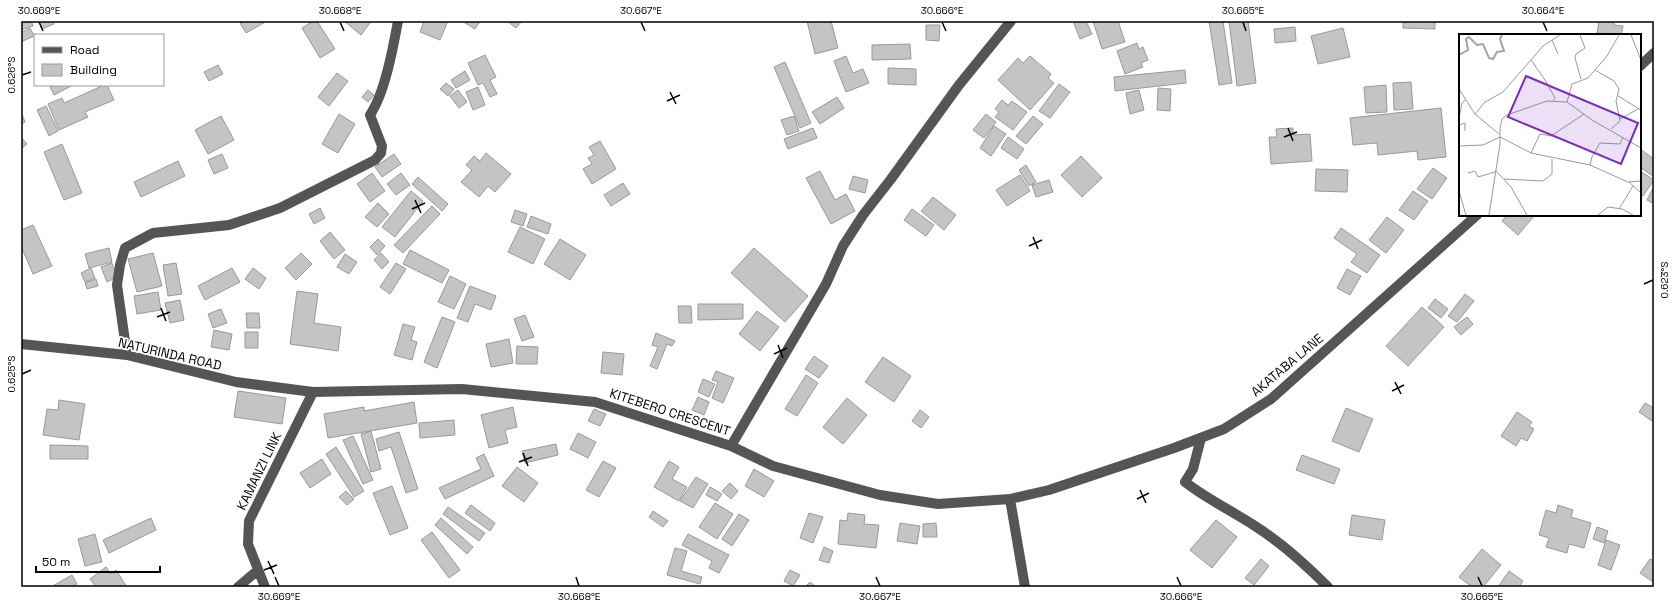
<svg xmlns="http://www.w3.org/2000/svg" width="1675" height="608" font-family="'Space Grotesk',sans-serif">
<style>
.building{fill:#c4c4c4;stroke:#999}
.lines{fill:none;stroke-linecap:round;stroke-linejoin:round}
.minor{stroke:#555;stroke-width:10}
.ticks{fill:none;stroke:#000;stroke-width:1.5}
.labels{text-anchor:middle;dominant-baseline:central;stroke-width:3.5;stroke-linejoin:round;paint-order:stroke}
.street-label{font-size:13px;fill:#000;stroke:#fff}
.inset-river{fill:none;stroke:#a3a3a3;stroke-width:2}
.inset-road{fill:none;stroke:#999;stroke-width:1}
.view{fill:#7b2cbf;fill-opacity:0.15;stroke:#7b2cbf;stroke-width:2}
.inset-edge{fill:none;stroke:#000;stroke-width:2}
.neatline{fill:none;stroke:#000;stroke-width:1.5}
.ticks-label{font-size:10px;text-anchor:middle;fill:#000}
</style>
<rect width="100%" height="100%" fill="#fff"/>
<path class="building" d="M21,21H31L33,26L21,30Z
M39,21H53L54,24L42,29Z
M243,21H267L246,33L240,23Z
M313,21H317L335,49L320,58L302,28Z
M344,21H368L370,23L361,35Z
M424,21H448L440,40L420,32Z
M462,21H480L475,29Z
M507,21H522L516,28Z
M807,21H831L838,48L815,54Z
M1073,21H1086L1092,34L1080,39Z
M1093,21H1118L1125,42L1102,49Z
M1209,21H1223L1232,83L1219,85Z
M1229,21H1248L1256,83L1237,86Z
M1403,21H1435V29L1403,28Z
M1599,21H1614V25L1623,26L1621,35L1597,33Z
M926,25H940L939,41L926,40Z
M1295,27L1296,41L1275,43L1274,29Z
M30,28L34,36L21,42V33Z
M1343,28L1350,57L1318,64L1311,36Z
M1137,43L1139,49L1143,47L1148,60L1141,63L1143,67L1125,74L1117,51Z
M910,44L911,59L872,60V45Z
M485,55L496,77L490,80L497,94L490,97L483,83L478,85L468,63Z
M846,56L853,73L863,69L869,83L846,92L834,61Z
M1030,56L1051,74L1048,78L1054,83L1030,110L998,80L1018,58L1023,63Z
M785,62L811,123L800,128L774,67Z
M218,65L223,74L209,81L204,72Z
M888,68L916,69V85L888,84Z
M1185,70L1186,83L1115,91L1114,77Z
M465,71L470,80L456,88L451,80Z
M337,73L348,81L329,106L318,97Z
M1411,82L1413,109L1394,110L1393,83Z
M446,83L454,89L448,96L440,89Z
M1059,84L1070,92L1050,118L1039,111Z
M54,85H73L54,95L50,87Z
M104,85H107L114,100L85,112L88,117L59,130L48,104L62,98L64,103Z
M1386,85L1387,112L1366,113L1364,87Z
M478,87L485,105L473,110L466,92Z
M1158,88L1171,89L1170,111L1157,110Z
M368,90L374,95L368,102L362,97Z
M458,90L467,102L459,108L450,96Z
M1139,90L1144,110L1130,114L1126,93Z
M837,97L844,108L820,124L812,112Z
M1002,100L1008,105L1012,101L1027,112L1013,130L995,117L999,112L995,109Z
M46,106L58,131L49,136L37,110Z
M1441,108L1446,157L1418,160L1417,151L1378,155L1377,143L1353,145L1350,118Z
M21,112L25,122L21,124Z
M339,114L355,124L338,153L322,144Z
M986,114L996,122L984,138L973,130Z
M221,116L234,140L208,154L195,130Z
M794,116L799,131L787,135L781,120Z
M1033,116L1043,124L1026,144L1016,136Z
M994,126L1006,134L991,156L980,148Z
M813,128L817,138L788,149L784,139Z
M1293,128V135L1310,134L1312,161L1271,164L1269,137H1277L1276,129Z
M21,137L27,144L21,149Z
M1008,137L1024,149L1017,159L1001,148Z
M600,141L616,169L592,184L583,169L592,164L588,158L594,155L589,147Z
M62,144L82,193L64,200L44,152Z
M1640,149L1654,159V177L1640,167Z
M486,153L511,174L495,192L488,186L479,197L461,182L472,170L466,165L474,156L480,161Z
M222,154L228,168L214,174L208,160Z
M394,154L401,164L382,177L375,167Z
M1081,156L1102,178L1082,197L1061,175Z
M178,161L185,176L141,197L134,182Z
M1026,165L1036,182L1029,186L1019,170Z
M1433,168L1447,178L1432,199L1417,189Z
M1316,169L1348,170L1347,192L1315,191Z
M820,171L835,200L846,194L855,211L831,224L806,178Z
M1640,171L1654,180L1643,196L1640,194Z
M372,173L385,191L370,202L357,184Z
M401,173L410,185L396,195L387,184Z
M1020,175L1030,191L1007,206L996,190Z
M853,176L868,180L865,193L849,189Z
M418,177L448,204L442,211L412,184Z
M1049,180L1053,192L1036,197L1032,185Z
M623,183L630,194L611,206L604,195Z
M1654,186V204L1647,200Z
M411,191L423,201L395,237L382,227Z
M1413,191L1428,201L1414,220L1399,210Z
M933,197L956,215L944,230L921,211Z
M378,203L389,214L377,227L365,217Z
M432,206L440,214L403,253L394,245Z
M320,208L325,218L314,224L309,214Z
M912,209L934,225L926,236L904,220Z
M515,210L527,214L523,226L511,222Z
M1507,215H1535L1518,235L1502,221Z
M531,216L551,224L548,234L527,227Z
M1387,217L1404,230L1386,253L1369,240Z
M33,225L52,266L33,274L21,246V230Z
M520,227L545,239L533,264L508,252Z
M1341,228L1380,255L1367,273L1351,262L1357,254L1334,238Z
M330,232L345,250L334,259L320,241Z
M378,239L385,246L377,255L370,247Z
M560,239L586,255L570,280L544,264Z
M109,248L112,262L89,268L85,254Z
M754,248L808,296L785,322L731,273Z
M410,250L449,270L442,283L403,264Z
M153,253L162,286L137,292L128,259Z
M301,253L312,264L296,280L285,268Z
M381,253L389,262L382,269L374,260Z
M345,254L357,262L349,274L337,267Z
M112,263L117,277L107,282L101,267Z
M176,263L182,294L168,296L163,265Z
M396,263L406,269L390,294L380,287Z
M91,268L95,278L85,282L81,273Z
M232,268L240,282L205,300L198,286Z
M253,268L266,278L259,289L245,279Z
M1347,269L1361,276L1350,295L1337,288Z
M450,276L466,284L454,309L438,302Z
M96,279L98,286L87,289L85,283Z
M470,286L496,296L491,310L475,304L468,322L457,318Z
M297,291L318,294L314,323L341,327L338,351L290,344Z
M158,292L161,310L137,314L134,296Z
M1465,294L1474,301L1457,322L1448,316Z
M1435,299L1448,309L1441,318L1428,308Z
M180,300L184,320L170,323L165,303Z
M698,304H743V319L698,320Z
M678,306H691L692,323H679Z
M1422,307L1444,327L1408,366L1386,346Z
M221,309L227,323L213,328L208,314Z
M757,311L779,327L760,351L739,334Z
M246,313H259L260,328H247Z
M525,315L534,337L522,341L514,319Z
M442,317L455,322L437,368L424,362Z
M1467,317L1473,324L1461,335L1454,327Z
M403,324L415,327L411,340L417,342L412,360L394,355Z
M214,330L232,334L229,350L211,347Z
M245,332H258V348H245Z
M656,333L675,341L672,346L667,344L657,369L650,366L658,347L652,345Z
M509,339L513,363L491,367L486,344Z
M517,346L538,347L537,364H516Z
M603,352L624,354L622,375L601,373Z
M814,356L828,366L819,378L805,369Z
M883,357L911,376L894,402L865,382Z
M716,371L734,378L723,403L712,398L718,382L712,380Z
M806,375L818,383L797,416L785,409Z
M703,379L715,384L709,397L698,392Z
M238,391L286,398L282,424L234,417Z
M698,397L709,402L704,415L692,410Z
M847,398L867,415L843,444L823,427Z
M59,400L85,404L79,440L43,435L47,409L58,410Z
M414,402L417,423L328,438L324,414L364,407V411Z
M1645,403L1654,408V417L1652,421L1639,412Z
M513,407L517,427L505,430L508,443L489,448L481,415Z
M1346,408L1373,419L1359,452L1332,441Z
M594,409L606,414L600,426L588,421Z
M920,410L929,417L921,428L912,421Z
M1517,412L1532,422L1529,426L1534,429L1527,441L1521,438L1516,446L1501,436Z
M454,420L455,435L420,438L419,423Z
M371,431L381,469L371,472L361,434Z
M399,432L418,489L406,493L391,447L379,451L376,439Z
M578,433L596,442L588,458L570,449Z
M353,436L373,480L363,484L343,440Z
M556,444L558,455L525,463L522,451Z
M50,445L88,446V459H50Z
M336,447L364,491L354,497L326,454Z
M484,454L494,476L445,499L439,488L481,469L476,458Z
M1302,455L1340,469L1334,484L1296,470Z
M322,459L331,474L310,488L300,473Z
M603,461L616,468L599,497L586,490Z
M669,461L679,467L672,479L687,487L679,501L654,487Z
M517,467L538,483L524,502L502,486Z
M754,469L774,481L764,497L745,486Z
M696,477L708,484L693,508L680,501Z
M730,483L738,491L731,499L722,491Z
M392,486L408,528L390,535L373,493Z
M710,487L722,494L717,501L706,495Z
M346,491L354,499L347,505L339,497Z
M715,503L733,514L717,539L699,527Z
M471,505L495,523L490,531L465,513Z
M1558,505L1573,510L1571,517L1591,523L1584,548L1569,544L1567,553L1546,547L1549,538L1539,535L1546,510L1556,513Z
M448,507L485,533L479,541L443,514Z
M653,511L668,521L663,527L649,517Z
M809,513L823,517L813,543L800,538Z
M848,513L865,515L864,524L879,525L876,548L838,544L840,520L847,521Z
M739,514L749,520L732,546L722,539Z
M1352,515L1385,520L1382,540L1349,535Z
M151,518L156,530L109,553L103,540Z
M441,518L473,547L467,554L435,525Z
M1216,520L1237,537L1212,568L1190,550Z
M900,523L920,526L917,544L897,541Z
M936,523L937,537H923V524Z
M1597,527L1608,531L1604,543L1593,539Z
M432,532L460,570L449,578L421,540Z
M95,534L102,562L85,566L78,539Z
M688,534L729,555L719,573L709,568L712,561L682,545Z
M1606,540L1620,545L1611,570L1598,565Z
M824,547L833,551L829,563L819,560Z
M675,548L687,551L681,571L702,577L700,584L667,575Z
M1482,549L1501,565L1483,587H1472L1459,577Z
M1261,559L1269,566L1254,585L1245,578Z
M1650,559L1654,561L1653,582L1640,573Z
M106,567L111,574L116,570L127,587H96L90,579Z
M790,570L800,575L793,586L784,581Z
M1509,571L1523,581L1519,587H1498Z
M72,575L77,584L71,587H51Z
M810,582L816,587H805Z"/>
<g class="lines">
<path class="minor" d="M1640,66L1654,53
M21,344L127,355L236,382L313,392L462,389L595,402L731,446L773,466L880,495L938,504L1010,499L1049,490L1174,448L1224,429L1271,399L1477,215
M127,355L117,285L120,265L125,248L153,233L229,225L280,208L375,160L381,153L382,146L370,115C385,93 393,48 398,21
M1201,438L1193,469L1185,482C1207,499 1232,511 1255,526C1282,543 1306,565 1328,587
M731,446L826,284L843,246L863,215L891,179L959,85L1011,21
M1010,499L1025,587
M238,587L258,570
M265,587L248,544L249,521L313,392"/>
</g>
<path class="ticks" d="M39,22L43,31M340,22L344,31M641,22L645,31M942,22L946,31M1243,22L1246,31M1543,22L1547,31M22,75L31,72M670,92L676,104M667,101L680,95M1288,128L1293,141M1284,137L1297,132M415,200L421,213M412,209L425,203M1033,237L1038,249M1029,246L1042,240M1644,284L1653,280M161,308L166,321M157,317L170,312M778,345L783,358M774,354L787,348M22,374L31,370M1395,382L1401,394M1392,391L1404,385M523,453L528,466M519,462L532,457M1140,490L1146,503M1137,499L1149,493M268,561L274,574M264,570L277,565M275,577L279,586M576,577L579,586M876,577L880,586M1177,577L1181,586M1478,577L1482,586"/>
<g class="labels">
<g class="street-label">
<text transform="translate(170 354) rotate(13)">NATURINDA ROAD</text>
<text transform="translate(1287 365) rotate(-40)">AKATABA LANE</text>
<text transform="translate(670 412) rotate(18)">KITEBERO CRESCENT</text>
<text transform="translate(259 471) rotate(-64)">KAMANZI LINK</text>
</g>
</g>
<g transform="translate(1459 34)">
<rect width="182" height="182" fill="#fff"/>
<path class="inset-river" d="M0,21L9,16L7,5L10,3L18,11L24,10L30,24L34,25L38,18L45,17L41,5L43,1"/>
<path class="inset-road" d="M121,1L126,14L117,20L116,24L122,45M172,1L182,26M93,6L99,20M72,26L86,46L96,64L94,67M136,36L155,47L160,55L157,67L161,87L152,95M0,55L16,80L40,100M159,62L182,76M108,68L113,50L129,44L148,22L160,1M16,80L26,68L44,58L84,12L101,1M0,84L3,69L6,66M161,85L179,75M0,91L6,89V97M41,103L72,119L131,131L169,148L182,147M0,112L24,111L41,103M72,119L81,100L92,102L125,80M131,131L133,123L141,109L161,110L164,103M36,136L52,153L68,181M9,139L16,137L19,143L36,138M45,145L84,147L93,140V125M170,148L182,159M0,157L7,181M160,175L174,152M30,181L41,110V94L43,85L48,81L88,67L108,68L133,86L182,114M139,181L149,173L163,175L174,181"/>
<path class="view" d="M67,42L179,89L162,130L49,83Z"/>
<rect width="182" height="182" class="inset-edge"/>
</g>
<rect width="1675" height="608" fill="none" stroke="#ffffff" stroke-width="44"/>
<rect x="34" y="34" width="130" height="52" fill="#ffffff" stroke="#999999"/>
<rect x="42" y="47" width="20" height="6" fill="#555555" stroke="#999999"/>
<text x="70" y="54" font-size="12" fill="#000000">Road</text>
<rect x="42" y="64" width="20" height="12" fill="#c4c4c4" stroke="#999999"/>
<text x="70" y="74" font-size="12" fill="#000000">Building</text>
<path d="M36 566v6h124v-6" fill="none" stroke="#000000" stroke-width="2"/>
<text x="42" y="566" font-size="12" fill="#000000" stroke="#ffffff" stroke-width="3" paint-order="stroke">50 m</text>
<rect x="22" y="22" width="1631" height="564" class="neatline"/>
<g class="ticks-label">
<text x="39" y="14">30.669°E</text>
<text x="340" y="14">30.668°E</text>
<text x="641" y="14">30.667°E</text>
<text x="942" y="14">30.666°E</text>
<text x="1243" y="14">30.665°E</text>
<text x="1543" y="14">30.664°E</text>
<text transform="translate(11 75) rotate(-90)" y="4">0.626°S</text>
<text transform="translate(1664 280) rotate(-90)" y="4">0.623°S</text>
<text transform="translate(11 374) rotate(-90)" y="4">0.625°S</text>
<text x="279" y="600">30.669°E</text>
<text x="579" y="600">30.668°E</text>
<text x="880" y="600">30.667°E</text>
<text x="1181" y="600">30.666°E</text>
<text x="1482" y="600">30.665°E</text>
</g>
</svg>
